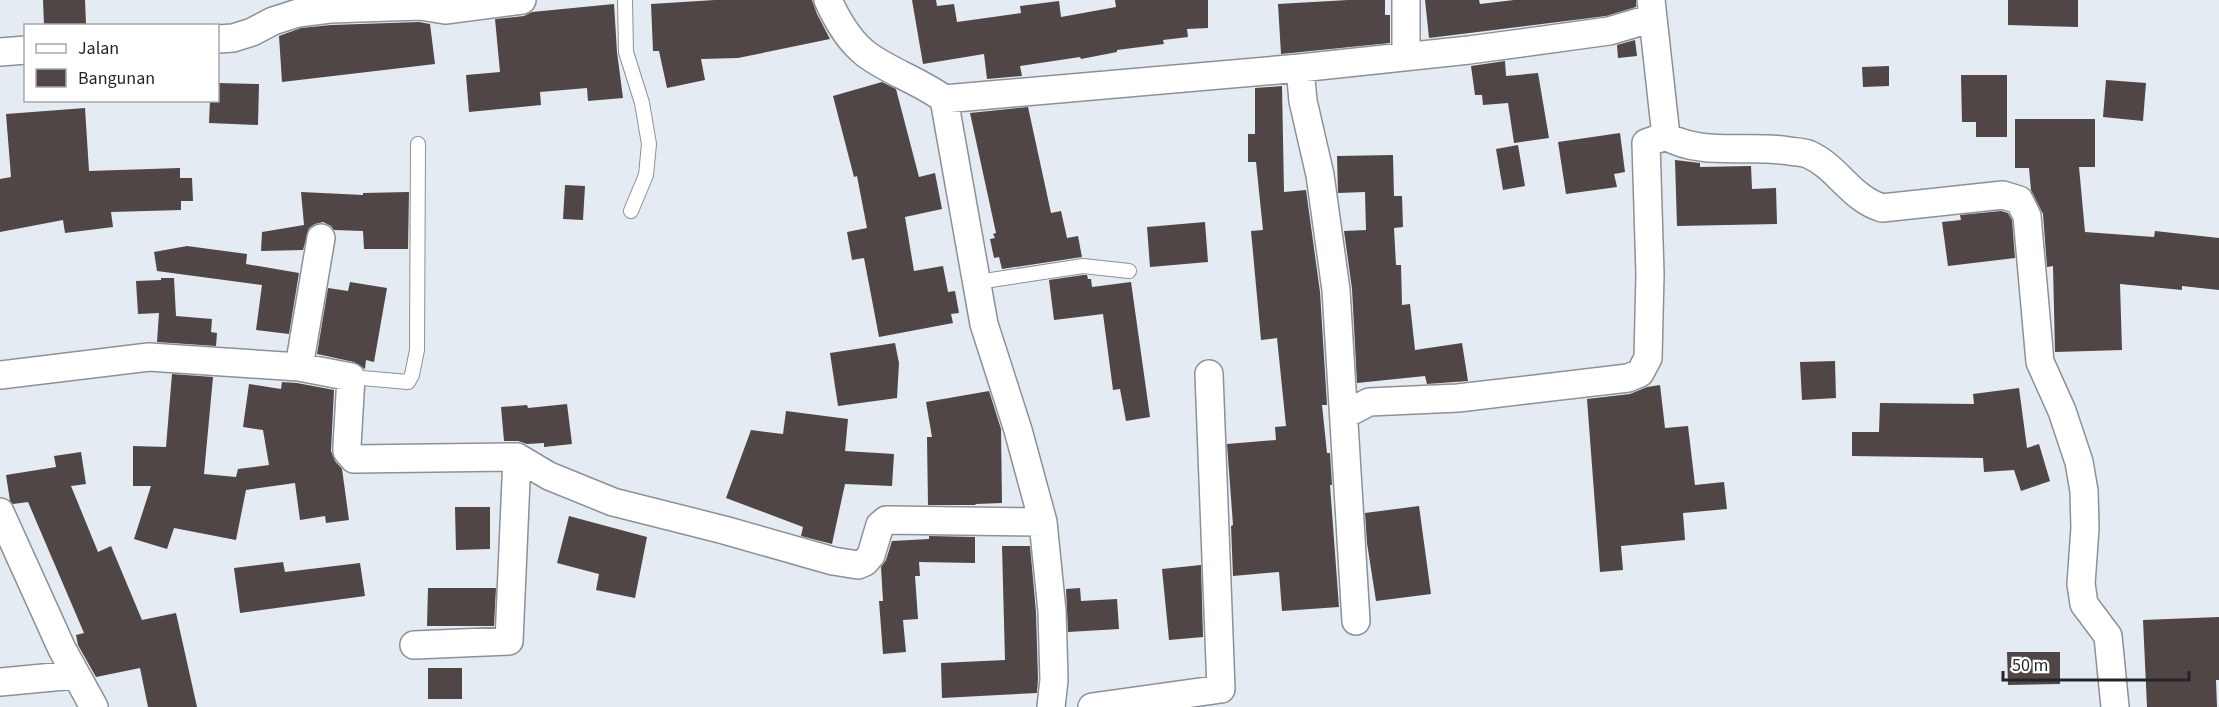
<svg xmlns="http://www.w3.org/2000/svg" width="2219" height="707" font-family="'Source Sans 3',sans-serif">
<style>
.building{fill:#4f4645}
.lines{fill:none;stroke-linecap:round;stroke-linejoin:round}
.lane-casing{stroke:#8c9198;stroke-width:16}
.street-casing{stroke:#8c9198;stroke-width:30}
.lane{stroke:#fff;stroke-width:14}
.street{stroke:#fff;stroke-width:27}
</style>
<rect width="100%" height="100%" fill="#e4ebf2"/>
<path class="building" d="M43,0H85L86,24L44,25Z
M715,0H812L817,14L830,39L738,58L701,59L705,80L667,88L659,51H653L651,4Z
M912,0H936L937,6L954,4L957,22L1021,13L1020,6L1059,1L1061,17L1116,7L1115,0H1208V28L1187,29L1188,37L1163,40L1164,44L1117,50V52L1081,59L1080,57L1020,66L1022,76L987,79L984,54L923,64Z
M1348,0H1385V15H1390V43L1281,54L1278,4Z
M1425,0H1479L1480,4L1514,0H1636V7L1606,16L1429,38Z
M2008,0H2078V27L2008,25Z
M614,4L617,52L623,98L588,101L587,88L540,92L541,105L469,112L466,75L500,72L495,19L524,16L532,12Z
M419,22L430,24L435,64L282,82L279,36L301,28L331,25Z
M1635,40L1637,56L1618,58L1617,45Z
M1505,61L1506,76L1538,73L1549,138L1514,143L1508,103L1483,105L1482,95H1475L1471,66Z
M1889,66V86L1863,87L1862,67Z
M1961,75H2007V137H1976V122H1962Z
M2106,80L2146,83L2143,121L2103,117Z
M882,82L896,89L919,177L935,173L942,209L905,217L914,271L943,266L948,292L955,291L959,313L951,314L953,323L879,337L864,258L852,260L847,232L867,228L857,176L854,177L833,96Z
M218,83L259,84L258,125L209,123L210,100H218Z
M1282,86L1284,192L1306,190L1320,292L1327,405H1322L1327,453H1330L1332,485H1330L1339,607L1282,611L1279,572L1233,576L1231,526L1233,525L1227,444L1276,440L1275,427L1286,426L1277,338L1261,340L1251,231L1263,230L1256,162H1248V134H1255V88Z
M1028,107L1051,213L1061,211L1067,238L1078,236L1082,257L1002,269L999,257L994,258L990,239L995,238L993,234L996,233L970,113Z
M85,108L89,171L180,168V178H192L193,201H181V210L111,212L113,227L65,233L63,220L0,232V179L11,177L6,114Z
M2015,119H2095V167H2079L2085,232L2154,237L2155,231L2219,238V290L2182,286V290L2120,284L2122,350L2055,352L2053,266L2047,267L2043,214L2031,190L2029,168H2015Z
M1620,133L1625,172L1614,174L1617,187L1566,194L1558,142Z
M1518,145L1525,186L1503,190L1496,149Z
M1393,155L1394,196H1402L1403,227L1394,228L1396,265H1401L1402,305L1410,304L1415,350L1462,343L1468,381L1427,384L1425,376L1357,383L1352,289L1344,231L1366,230L1365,192L1338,193L1337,156Z
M1675,160L1700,163V167L1751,166L1752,189L1776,188L1777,224L1677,226Z
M565,185L585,186L583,220L563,219Z
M301,192L363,195V193L409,192L408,249H364L363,231L334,230L331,226L323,222L315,224L309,228L303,250L261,251L262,232L304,225Z
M2001,211L2008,213L2012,220L2015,258L1948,266L1942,222L1961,220L1960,215Z
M1205,222L1208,262L1150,267L1147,227Z
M187,246L247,254L246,264L299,273L289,334L256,330L262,285L157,271L154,252Z
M1083,275H1087L1088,279H1091L1092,287L1131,282L1150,417L1126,421L1120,389L1113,390L1103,314L1054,320L1049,280Z
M161,278H174L176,316L212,319L211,332L217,333L216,346L157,342L159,313L138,314L136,281L161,280Z
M350,282L387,288L374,362L366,360L365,369L354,362L317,354L328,288L348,291Z
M895,343L899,363L897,398L838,406L830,353Z
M1835,361L1836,398L1802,400L1800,362Z
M172,374L213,377L204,474L236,477L238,469L269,465L263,430L243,427L249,384L281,389L282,382L297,383L334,390L331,451L335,461L342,469L349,520L326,523L325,516L300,520L295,483L246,490L236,540L174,528L167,549L134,539L151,486H133V446L166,447Z
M1660,385L1665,428L1688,426L1695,485L1724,482L1727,509L1683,513L1685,540L1621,546L1623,570L1600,572L1587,399L1630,394L1647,387Z
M2019,388L2027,448L2039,444L2050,481L2021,491L2014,470L1984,472L1983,458L1852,456V432H1879L1880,403L1974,404L1973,394Z
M989,391L1001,429L1002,503L976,504L975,505H928L927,437H932L926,402Z
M567,404L572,444L544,447V443L527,444L518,441H504L501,407L527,405L528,408Z
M786,411L848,419L845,451L894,454L892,486L845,484L832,544L801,536L803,527L726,498L751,430L783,434Z
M81,452L86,484L71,486L98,552L111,546L142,620L176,613L197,707H148L140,668L96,677L78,645L76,635L84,633L28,502L13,504L10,501L6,475L56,467L54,456Z
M1419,506L1431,594L1376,601L1367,543L1365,513Z
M455,507H490V549L456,550Z
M569,516L647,537L635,598L596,590L599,574L557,563Z
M929,536L975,537V563L919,562L920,576H915L918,619L903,620L906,652L883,654L879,601H883L881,567L886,560L892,541L929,539Z
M1002,546H1030L1036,612L1038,679L1037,693L942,698L941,663L1005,660Z
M283,562L285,572L360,563L365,596L240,613L234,568Z
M1201,565L1203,637L1169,640L1162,569Z
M428,588H496L494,626H427Z
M1080,588L1081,601L1117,599L1119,629L1068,632L1066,589Z
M2219,617V680H2216L2217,707H2147L2143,620Z
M2007,652H2060V684L2008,685Z
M428,668H462V699H428Z"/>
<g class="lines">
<defs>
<path id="lane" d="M625,0L626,52L642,103L649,144L646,175L631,211
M978,282L1083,266L1129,271
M351,377L408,382L412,375L417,350L418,144"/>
<path id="street" d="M828,0C837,20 848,40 866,54C890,72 920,81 944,99L984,324L1018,430L1043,522L1052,611L1054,680L1051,707
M1406,0V56
M1651,0L1666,136C1702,157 1749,144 1789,151C1795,152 1802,152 1808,154C1838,167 1850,198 1882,208L2003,195L2019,200L2027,216L2040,362L2062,411L2079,462L2084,491L2085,528L2081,584L2084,604L2108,636L2115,707
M218,39L233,38L252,32L273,21L298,13L330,9L420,6L445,10L522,0
M0,52L26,50
M1300,68L1303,101L1320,175L1336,290L1356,621
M944,99L1300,68L1469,50L1609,31L1653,18
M299,367L321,238
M0,375L149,357L299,367L351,377L347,446V451L354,459L517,457L549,476L613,502L724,530L833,561L858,565L865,562L871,555L880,525L886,520L1043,522
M1344,415L1369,402L1458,398L1628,378L1640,373L1648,358L1650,274L1646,143L1666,136
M0,512L62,649L94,707
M414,645L509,641L517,457
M0,682L75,675
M1092,707L1221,689L1209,374"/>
</defs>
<use href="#lane" class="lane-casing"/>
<use href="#street" class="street-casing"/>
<use href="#lane" class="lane"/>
<use href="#street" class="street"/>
</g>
<rect x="24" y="24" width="195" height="78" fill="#ffffff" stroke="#a7a8a9" stroke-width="1.5"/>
<rect x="36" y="44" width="30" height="9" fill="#ffffff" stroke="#a7a8a9" stroke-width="1.5"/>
<text x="78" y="54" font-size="18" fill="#232528">Jalan</text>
<rect x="36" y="69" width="30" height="18" fill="#4f4645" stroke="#a7a8a9" stroke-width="1.5"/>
<text x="78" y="84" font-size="18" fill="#232528">Bangunan</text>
<path d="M2003 671v9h186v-9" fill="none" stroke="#232528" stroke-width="3"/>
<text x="2012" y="671" font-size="18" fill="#232528" stroke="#ffffff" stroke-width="4.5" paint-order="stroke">50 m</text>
</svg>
